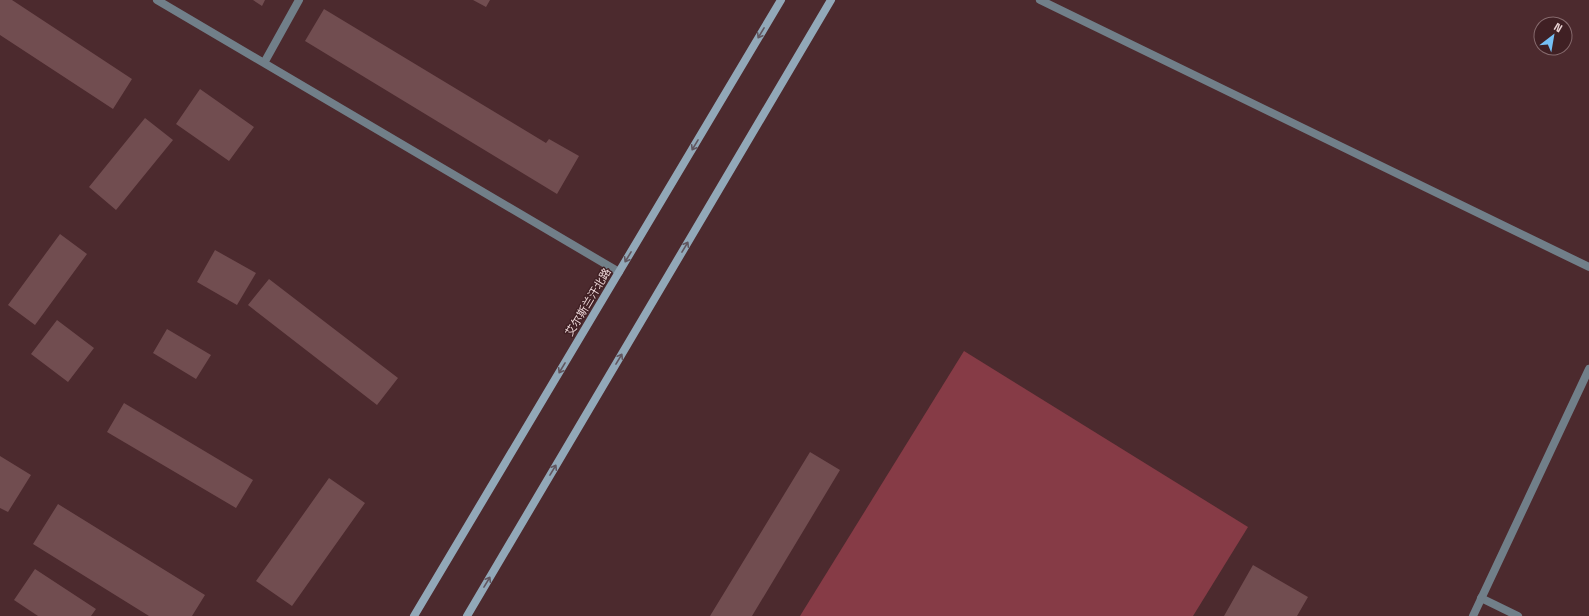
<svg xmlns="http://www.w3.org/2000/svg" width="1589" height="616" font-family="'Space Grotesk','Noto Sans SC',sans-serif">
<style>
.green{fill:#863b46}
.building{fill:#714d50}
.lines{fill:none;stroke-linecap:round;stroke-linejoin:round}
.service{stroke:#717f89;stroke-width:8}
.minor{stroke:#717f89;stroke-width:8}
.secondary{stroke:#92a8b8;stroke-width:8}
.oneway{stroke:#61565f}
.labels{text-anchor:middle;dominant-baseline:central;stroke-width:3;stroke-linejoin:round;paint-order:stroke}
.street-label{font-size:11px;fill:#ecd6d7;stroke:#402024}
</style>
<rect width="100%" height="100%" fill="#4c2a2e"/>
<path class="green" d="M964,351L1248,527L1193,616H800Z"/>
<path class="building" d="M0,0H12L132,79L113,109L0,35Z
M253,0H265L262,6Z
M473,0H490L486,7Z
M324,9L546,143L549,139L579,156L557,194L305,41Z
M200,89L254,127L229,161L176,124Z
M145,118L173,140L116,210L89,187Z
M60,234L87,254L35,325L8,305Z
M215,250L256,273L237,305L197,282Z
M269,279L398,378L377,405L248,305Z
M57,320L94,348L68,382L31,354Z
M167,329L211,355L196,379L153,353Z
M124,403L253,480L236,508L107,432Z
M810,452L840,470L752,616H710Z
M0,456L31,475L8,512L0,508Z
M329,478L365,503L292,606L256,581Z
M58,504L205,595L192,616H149L33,544Z
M1253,565L1308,597L1297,616H1224Z
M35,569L96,609L91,616H38L14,600Z"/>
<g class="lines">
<path class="service" d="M157,0L619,272
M264,63L299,0
M1481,598L1518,616"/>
<path class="minor" d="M1040,0L1589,267
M1473,616L1589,369"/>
<path class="secondary" d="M414,616L781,0
M467,616L831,0"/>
</g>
<defs><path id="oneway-shaft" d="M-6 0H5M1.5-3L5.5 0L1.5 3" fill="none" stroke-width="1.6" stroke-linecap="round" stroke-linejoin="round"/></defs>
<g class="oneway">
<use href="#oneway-shaft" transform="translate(761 33) rotate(121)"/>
<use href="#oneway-shaft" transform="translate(695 145) rotate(121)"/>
<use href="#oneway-shaft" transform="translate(685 247) rotate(-59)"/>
<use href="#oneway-shaft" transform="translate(628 257) rotate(121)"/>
<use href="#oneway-shaft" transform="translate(619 359) rotate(-59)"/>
<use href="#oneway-shaft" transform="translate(562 368) rotate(121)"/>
<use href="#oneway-shaft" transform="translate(553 470) rotate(-59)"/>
<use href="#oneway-shaft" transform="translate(487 582) rotate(-59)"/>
</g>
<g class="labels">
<g class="street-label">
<text transform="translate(588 302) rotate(-59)">艾尔斯兰汗北路</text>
</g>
</g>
<g transform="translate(1553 36) rotate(31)"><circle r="19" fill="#402024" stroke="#85696c"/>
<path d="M0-3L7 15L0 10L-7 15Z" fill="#75c0f6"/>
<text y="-6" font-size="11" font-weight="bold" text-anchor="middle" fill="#ecd6d7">N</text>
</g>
</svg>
